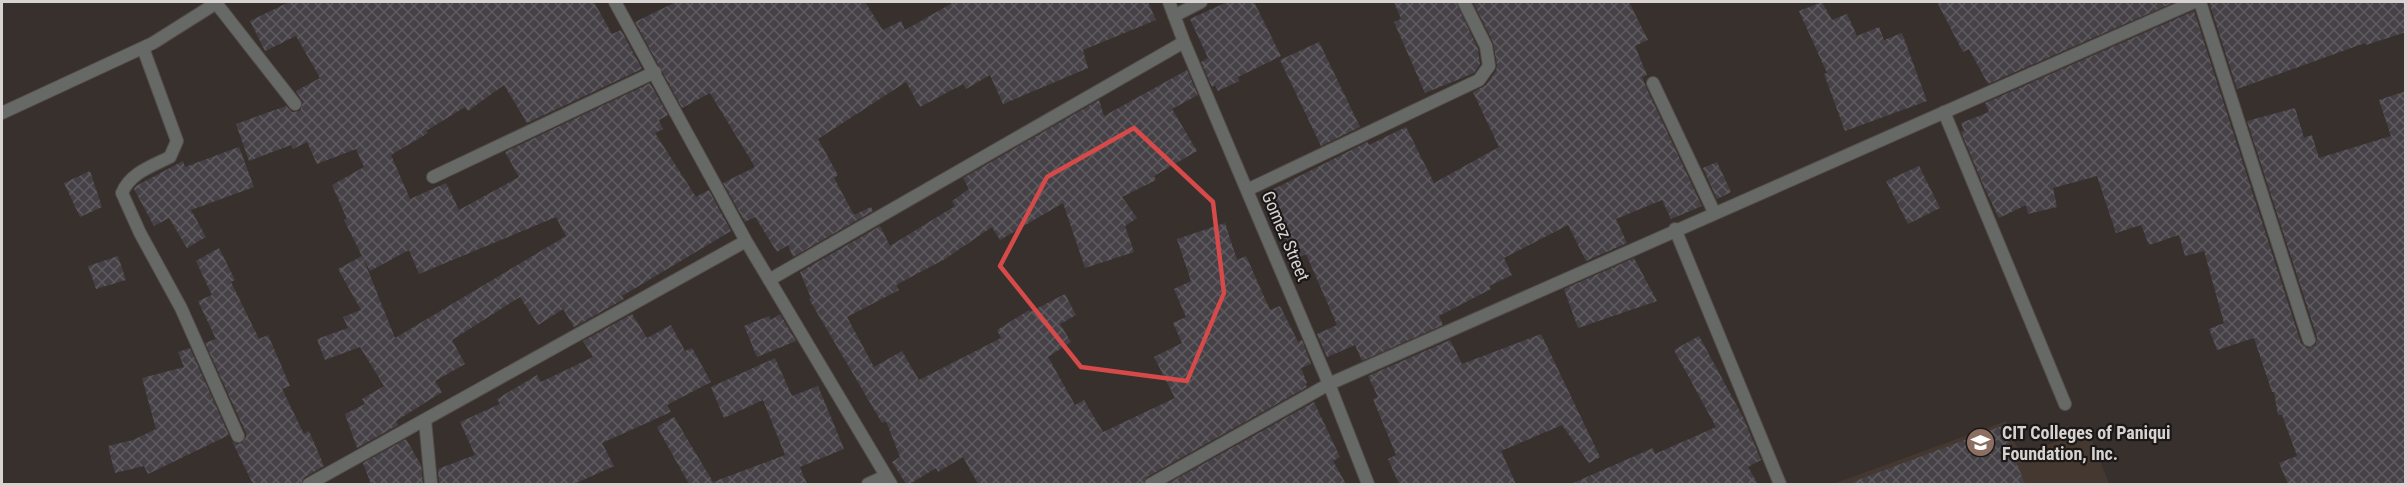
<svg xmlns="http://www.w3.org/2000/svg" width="2407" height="486" font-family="'Roboto Condensed',sans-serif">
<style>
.built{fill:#453831}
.building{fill:url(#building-cross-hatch);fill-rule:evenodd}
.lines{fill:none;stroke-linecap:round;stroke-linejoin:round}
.lane-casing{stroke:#544d4a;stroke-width:14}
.street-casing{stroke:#544d4a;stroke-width:14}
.lane{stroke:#676966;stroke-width:12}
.street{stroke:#676966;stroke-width:12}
.marked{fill:none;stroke:#d64a4a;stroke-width:4.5;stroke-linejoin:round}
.labels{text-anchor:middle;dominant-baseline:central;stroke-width:4.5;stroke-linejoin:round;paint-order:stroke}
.street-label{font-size:18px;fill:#d7d3d0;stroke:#1c1817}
.poi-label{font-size:18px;font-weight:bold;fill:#d7d3d0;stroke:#1c1817;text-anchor:start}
</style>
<defs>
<pattern id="building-cross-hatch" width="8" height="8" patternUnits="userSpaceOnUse" patternTransform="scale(1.5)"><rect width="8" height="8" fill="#454147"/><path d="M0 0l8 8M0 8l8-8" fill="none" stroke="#5f5c60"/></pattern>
</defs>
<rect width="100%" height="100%" fill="#37302c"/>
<path class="built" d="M2006,421L2020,455L2088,429L2109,484H1833Z"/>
<path class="building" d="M289,2H594L612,34L621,30L642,69L527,123L504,85L468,111L465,107L426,131L428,133L391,155L410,199L446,183L459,210L519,177L505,152L650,83L668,115L659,120L663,129L655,133L696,197L709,190L731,231L622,296L624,299L574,327L563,309L538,325L520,297L452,340L465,364L435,381L442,392L396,421L398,425L357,448L345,414L365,404L362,399L384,386L360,347L325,360L317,339L348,328L343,317L361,310L338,269L362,256L344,220L347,219L332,185L364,167L356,149L317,164L307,142L293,149L291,145L249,161L236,124L286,106L292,112L300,111L303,102L296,91L320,78L296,36L265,51L250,21ZM556,217L566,236L395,338L363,258L370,271L409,250L419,274Z
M676,2H865L883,30L901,21L905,30L954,2H1148L1156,20L1083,50L1088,68L1003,104L990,75L966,89L963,84L920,107L906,82L818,139L838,175L834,178L854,215L871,207L873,211L793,257L788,245L777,252L755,217L745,222L723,183L755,167L710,93L682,108L635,22Z
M1227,2H1254L1281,56L1238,77L1239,81L1218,91L1215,85L1212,87L1201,62L1208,58L1190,19Z
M1394,2H1456L1478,49L1480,64L1474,73L1425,93L1394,22L1401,19Z
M1473,2H1629L1648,40L1635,46L1647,75L1642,77L1646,87L1702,206L1671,219L1662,200L1616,219L1627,243L1586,261L1568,225L1504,258L1512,275L1489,286L1491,289L1439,316L1443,325L1362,361L1355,345L1327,357L1317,334L1337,325L1306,254L1296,259L1264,194L1367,142L1369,145L1406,127L1434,183L1499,147L1473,92L1486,85L1496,71L1497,65L1493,42Z
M1822,2L1832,20L1847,14L1857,36L1879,27L1884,40L1902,33L1927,101L1845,131L1824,74L1827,73L1799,11Z
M1937,2H2175L1988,84L1969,49L1963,52Z
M2209,2H2406V32L2366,45L2365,43L2237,89Z
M2194,11L2301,343L2307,348L2315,346L2317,337L2247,121L2295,108L2304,138L2312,135L2319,158L2391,136L2379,100L2406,91V484H2288L2279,463L2297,456L2282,415H2278L2274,392H2272L2254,338L2217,350L2209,329L2224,323L2204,251L2185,256L2179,235L2149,245L2141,225L2116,233L2097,176L2053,188L2057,207L2028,214L2026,205L1999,218L1984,187L1961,132L1964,131L1961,123L1989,112L1985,103Z
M1319,42L1360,127L1321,146L1280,60Z
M1187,70L1198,95L1172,109L1197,151L1154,176L1156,180L1122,197L1137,218L1125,226L1134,252L1085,268L1063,203L1000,240L992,227L945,259L896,285L899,290L847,317L874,367L902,351L919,380L1001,338L997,330L1029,310L1030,312L1065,294L1076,315L1060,324L1071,342L1048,357L1075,405L1084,400L1103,432L1175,398L1154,357L1182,343L1173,323L1186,317L1174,289L1191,281L1177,239L1225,223L1237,260L1246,256L1270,310L1280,306L1298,342L1302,340L1311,364L1301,368L1307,383L1305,384L1307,387L1147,477L1143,484H978L963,457L938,472L936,468L910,484H906L892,462L900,457L886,421L882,423L809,299L811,298L800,272L880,226L890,246L955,206L952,201L969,189L963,178L1099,100L1104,116Z
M239,147L254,187L191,210L206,237L187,248L169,218L154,226L134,189L136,186L183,161L185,167Z
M1717,162L1731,192L1717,199L1703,168Z
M1919,166L1940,208L1908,224L1886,181Z
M90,171L102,207L80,217L64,183Z
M219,248L235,280L231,282L259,339L268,335L290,386L282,389L304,434L309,431L324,466L305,477L301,484H253L232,441L237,444L242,443L246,437V433L205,343L216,339L198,301L212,295L196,261Z
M118,256L126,280L96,289L88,266Z
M1634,258L1657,301L1578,328L1564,289Z
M632,314L647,338L671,325L685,351L692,348L711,382L667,405L671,412L602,443L614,466L574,484H439L438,469L475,455L460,422L500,404L497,399L537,375L541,382L593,357L583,341Z
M780,314L796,341L757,357L744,326L769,316L771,320Z
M1541,334L1600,457L1589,463L1562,425L1501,451L1516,484H1399L1388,459L1396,455L1373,399L1378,397L1368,376L1450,340L1462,364Z
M1699,336L1743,417L1761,460L1748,467L1758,484H1571L1653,448L1655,454L1716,427L1674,350Z
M190,348L229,435L148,474L144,466L115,473L108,446L133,440L156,429L142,378L184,367L178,352Z
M775,358L792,396L818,386L844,449L800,467L807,484H689L657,427L674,417L713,482L785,455L763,400L724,418L711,387Z
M1314,402L1340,457L1333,461L1346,484H1167Z
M2002,426L2025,484H1853V482Z
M406,439L421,465L423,484H371L363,463Z"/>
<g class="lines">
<defs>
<path id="lane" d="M1944,112L2065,404"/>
<path id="street" d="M615,2L746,241L891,484
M1169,2L1184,42L1329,384L1368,484
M2200,2L2309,340
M216,3L295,104
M1174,16L1201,2
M143,48L177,141L170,157C152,166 130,173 122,193L140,233L181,308L238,436
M1653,83L1714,212
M2,113L153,43L218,2
M433,177L655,72
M1247,190L1479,80L1489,66L1486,46L1464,2
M1675,229L1780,484
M769,280L1184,42
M425,420L431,484
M309,484L746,241
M868,484L886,476
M1151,484L1329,384L2194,2"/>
</defs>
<use href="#lane" class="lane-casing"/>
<use href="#street" class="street-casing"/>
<use href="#lane" class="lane"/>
<use href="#street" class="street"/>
</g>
<path class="marked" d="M1134,128L1213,202L1224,293L1187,381L1081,367L1000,266L1047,177Z"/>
<defs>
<symbol id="university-disc" viewBox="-11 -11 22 22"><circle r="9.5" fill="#8d6e63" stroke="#1c1817"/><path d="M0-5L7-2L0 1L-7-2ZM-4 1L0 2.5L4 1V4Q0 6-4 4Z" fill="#fff"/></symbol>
</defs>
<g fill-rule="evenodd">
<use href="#university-disc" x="1964" y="426" width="33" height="33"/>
</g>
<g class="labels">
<g class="street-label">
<text transform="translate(1286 236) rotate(67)">Gomez Street</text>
</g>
<g class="poi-label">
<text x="2002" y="432">CIT Colleges of Paniqui<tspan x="2002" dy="21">Foundation, Inc.</tspan></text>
</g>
</g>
<rect width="2407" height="486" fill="none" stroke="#d7d3d0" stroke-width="6"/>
</svg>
